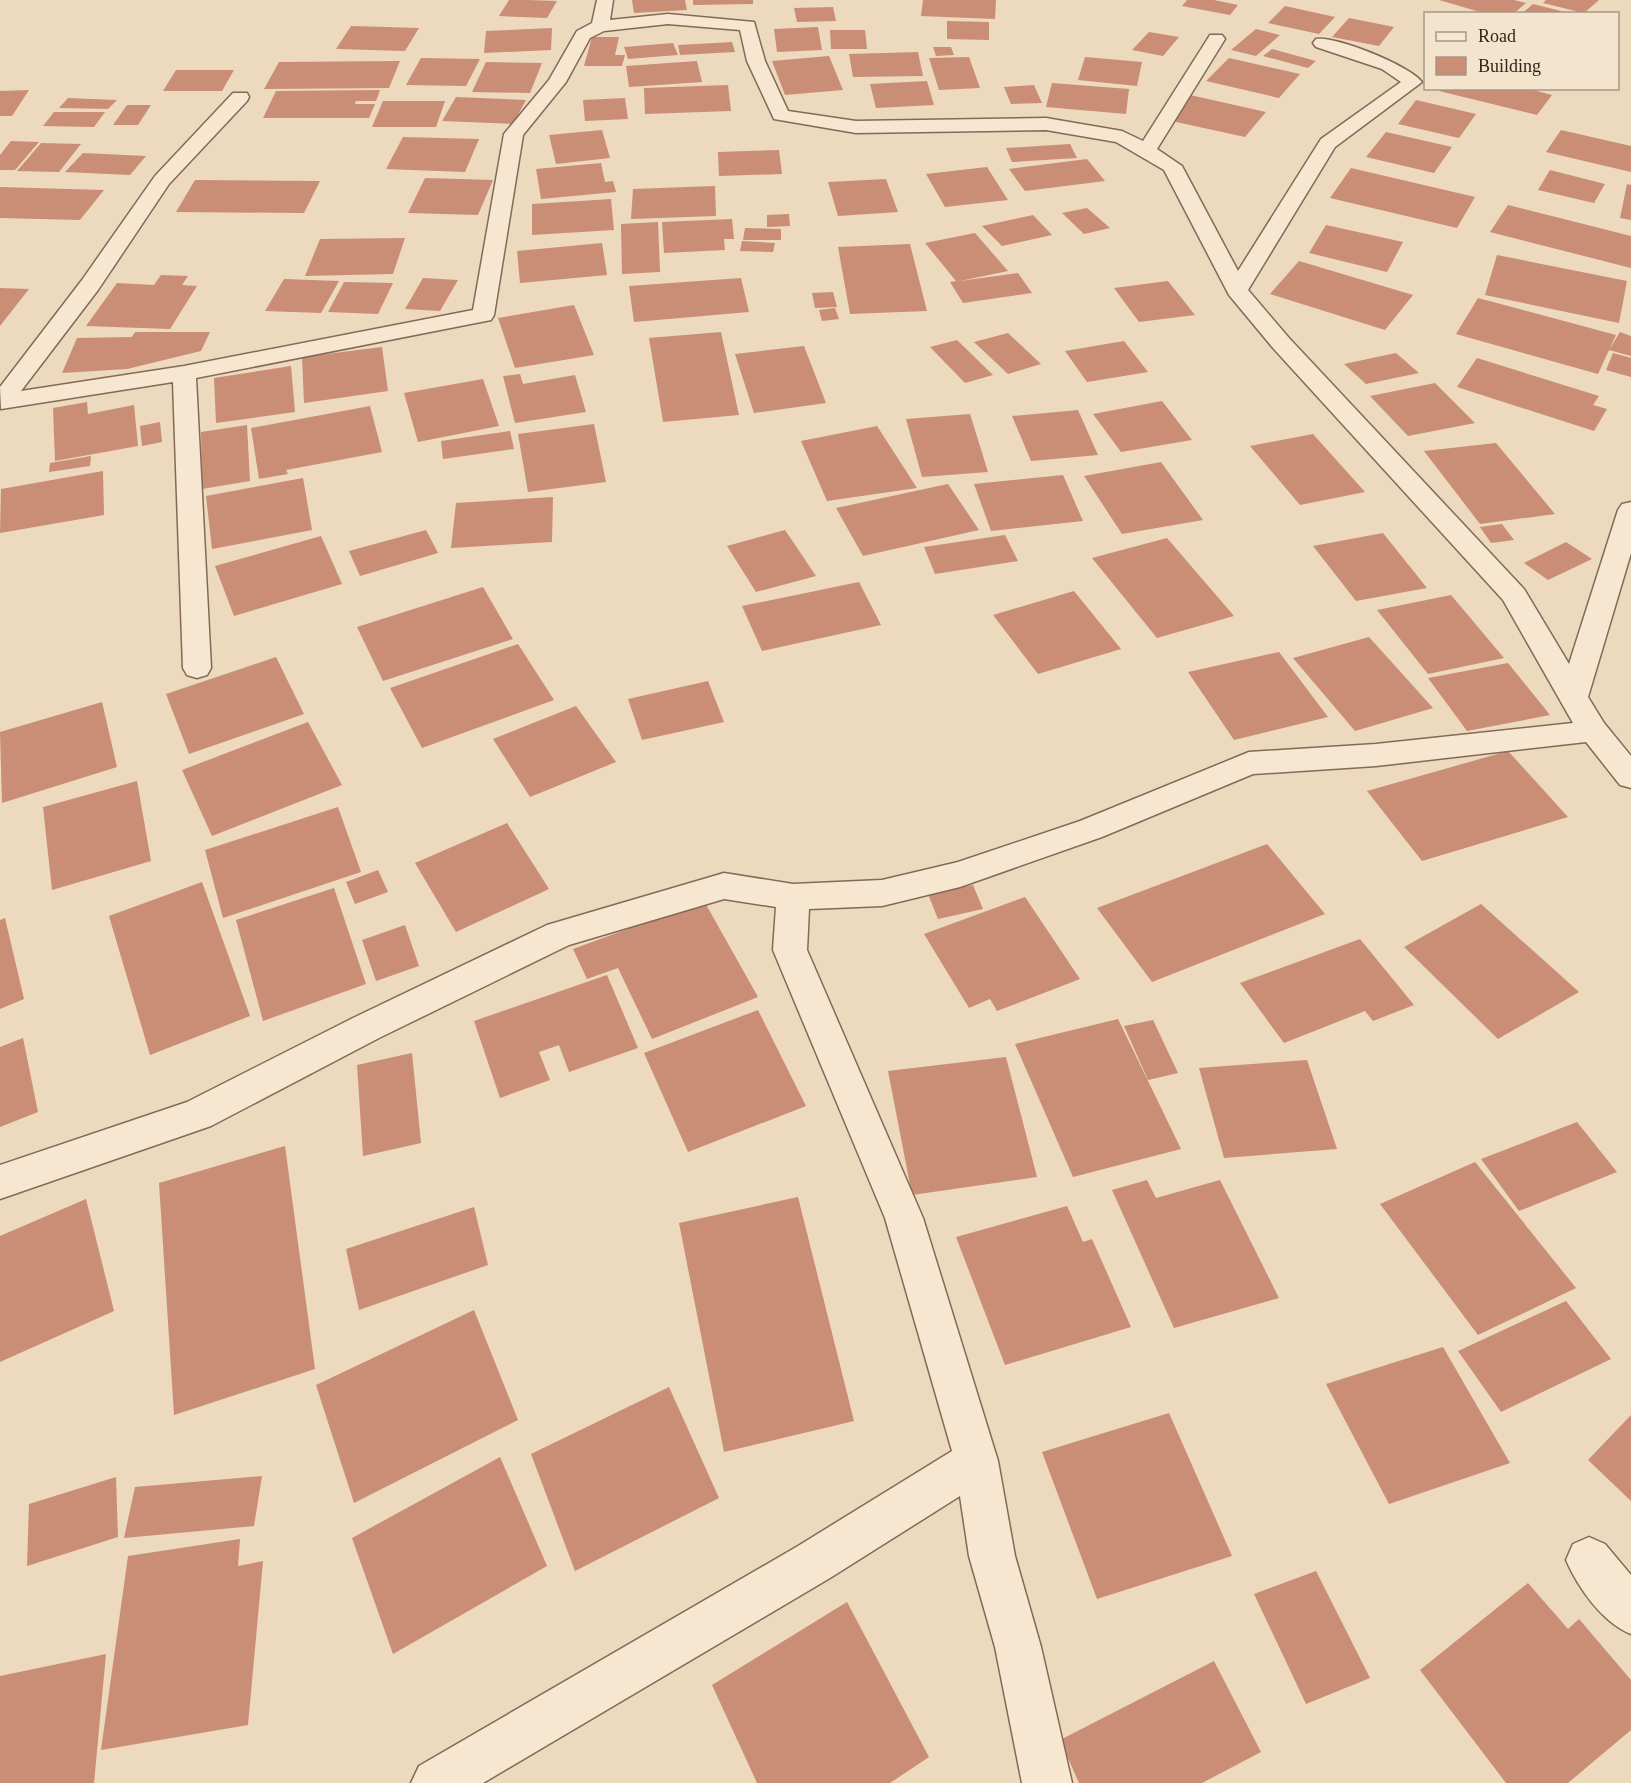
<svg xmlns="http://www.w3.org/2000/svg" width="1631" height="1783" font-family="'Times New Roman',serif">
<style>
.building{fill:#c98e75}
.lines{fill:none;stroke-linecap:round;stroke-linejoin:round}
.minor-casing{stroke:#836a58;stroke-width:3}
.minor{fill:#f7e7d0;fill-rule:evenodd}
</style>
<rect width="100%" height="100%" fill="#ecd9be"/>
<path class="building" d="M509,0H527L557,1L547,18L499,16Z
M632,0H685L687,10L634,13Z
M693,0H753V4L693,5Z
M923,0H996L995,19L921,16Z
M1187,0H1214L1238,5L1230,15L1182,6Z
M1439,0H1514L1526,3L1513,14H1487Z
M1546,0H1599L1584,13L1543,3Z
M1533,4L1561,11L1558,14H1521Z
M1285,6L1335,17L1319,34L1268,23Z
M833,7L836,21L797,22L794,8Z
M1349,18L1394,27L1379,46L1332,37Z
M947,21L989,22V40L947,39Z
M351,26L419,28L405,51L336,49Z
M818,27L822,50L777,52L774,29Z
M552,28L551,50L484,53L486,31Z
M1256,29L1280,35L1256,56L1231,50Z
M830,30H865L867,49H831Z
M1149,32L1179,37L1163,56L1132,50Z
M592,37H619L615,55H625L622,66H584Z
M732,42L735,52L680,55L678,45Z
M673,43L678,55L628,59L624,47Z
M933,47H951L954,55L936,56Z
M1272,49L1316,61L1308,68L1263,56Z
M918,52L923,76L853,77L849,54Z
M829,56L843,90L785,95L772,61Z
M969,57L980,88L939,90L929,58Z
M1085,57L1142,62L1137,86L1078,80Z
M421,58L480,59L466,86L406,85Z
M1229,58L1300,74L1279,98L1206,81Z
M400,61L389,88L264,89L279,62Z
M697,61L702,82L629,87L626,66Z
M486,62L542,63L530,93L472,92Z
M176,70H234L222,91H163Z
M927,81L934,105L876,108L870,84Z
M1052,83L1129,89L1126,114L1046,107Z
M728,85L731,111L645,114L644,88Z
M1034,85L1042,103L1011,104L1004,87Z
M1442,88H1526L1552,95L1537,115L1439,91Z
M29,90L12,116H0V91Z
M380,90L376,101H356L355,104H375L369,118H263L276,91Z
M1190,95L1266,112L1245,137L1167,120Z
M456,97L526,100L513,124L442,121Z
M68,98L117,100L108,109L59,108Z
M625,98L628,119L585,121L583,100Z
M1416,100L1476,114L1459,138L1398,124Z
M383,101H445L436,127H372Z
M127,105H151L138,125H113Z
M54,112H105L94,127L43,126Z
M602,130L610,158L556,164L549,135Z
M1561,130L1631,146V172L1546,152Z
M1386,132L1452,147L1434,173L1366,157Z
M403,137L479,139L465,172L386,169Z
M11,141L39,142L15,170H0V155Z
M41,143L81,144L59,172L17,171Z
M1070,144L1077,158L1012,162L1006,148Z
M779,150L782,174L719,176L718,152Z
M83,153L146,156L130,175L65,172Z
M1087,159L1105,181L1025,191L1009,169Z
M601,163L605,182L613,181L616,192L541,199L536,169Z
M987,167L1008,200L945,207L926,174Z
M1351,168L1475,197L1457,228L1330,198Z
M1550,170L1605,184L1594,203L1538,190Z
M425,178L493,180L478,215L408,213Z
M886,179L898,212L838,216L828,182Z
M195,180L320,181L304,213L176,212Z
M1627,184L1631,185V220L1620,218Z
M715,186L716,216L631,219L633,189Z
M0,187L104,190L80,220L0,218Z
M611,199L614,230L532,235V204Z
M1508,205L1631,236V268L1490,232Z
M1087,208L1110,228L1084,234L1062,213Z
M789,214L790,226L767,227V215Z
M1033,215L1052,235L1002,246L982,226Z
M732,219L734,239H724L725,250L664,253L662,222Z
M658,222L660,272L622,274L621,224Z
M1326,225L1403,242L1387,272L1309,253Z
M745,228L781,229V240H743Z
M975,233L1008,271L960,281L1018,273L1032,293L963,303L950,282L956,281L925,243Z
M405,238L393,274L305,276L320,239Z
M742,241L775,243L773,252L740,251Z
M602,243L607,275L520,283L517,251Z
M910,244L927,311L850,314L838,247Z
M1497,255L1627,281L1619,323L1485,295Z
M1299,261L1413,295L1385,330L1270,294Z
M161,275L188,276L182,285L197,286L170,329L86,326L117,283L154,285Z
M423,278L458,280L440,311L405,309Z
M741,278L749,312L634,322L629,286Z
M284,279L339,281L321,313L265,311Z
M1168,281L1195,315L1139,322L1114,288Z
M344,282L393,283L378,314L328,312Z
M0,288L29,289L0,326Z
M833,292L837,307L815,308L812,293Z
M1478,298L1616,335L1598,374L1456,334Z
M574,305L594,355L515,368L498,318Z
M835,308L839,319L822,321L819,310Z
M135,332H210L201,351L127,369L62,373L77,338L132,337Z
M721,332L739,415L663,422L649,338Z
M1620,332L1631,336V356L1609,350Z
M1008,333L1041,364L1008,374L974,342Z
M957,340L993,375L965,383L930,347Z
M1124,341L1148,372L1087,382L1065,351Z
M804,346L826,403L754,413L735,354Z
M382,347L388,391L304,403L302,357Z
M1396,353L1419,373L1366,384L1344,364Z
M1613,353L1631,358V377L1606,370Z
M1477,358L1599,396L1593,405L1607,409L1594,431L1457,387Z
M291,366L295,412L216,423L214,378Z
M520,374L523,384L575,375L586,412L515,423L503,376Z
M483,379L499,426L418,442L404,393Z
M1435,383L1475,423L1408,436L1370,396Z
M1162,401L1192,440L1121,452L1093,414Z
M87,402L88,414L134,405L138,446L55,461L53,408Z
M370,406L382,452L286,470L288,474L259,479L251,428Z
M1078,410L1098,455L1031,461L1012,416Z
M970,414L988,472L922,477L906,419Z
M160,422L162,442L142,446L140,426Z
M594,424L606,482L528,492L518,434Z
M247,425L250,481L202,489L201,432Z
M877,426L917,488L827,501L801,441Z
M510,431L514,449L443,459L441,441Z
M1313,434L1365,492L1300,505L1250,446Z
M1496,443L1555,514L1480,524L1424,451Z
M91,456L90,466L49,472L50,463Z
M1161,462L1203,520L1122,534L1084,476Z
M103,471L104,515L0,533L1,489Z
M1063,475L1083,521L991,531L974,484Z
M303,478L312,530L212,549L206,496Z
M948,484L979,530L863,556L836,508Z
M553,497L552,542L451,548L456,503Z
M1502,524L1514,540L1491,543L1480,527Z
M426,530L438,553L360,576L349,551Z
M785,530L816,576L756,592L727,546Z
M1383,533L1427,588L1356,601L1313,546Z
M1005,535L1018,561L935,574L924,547Z
M321,536L342,584L234,616L215,566Z
M1167,538L1234,616L1157,638L1092,558Z
M1566,542L1592,559L1548,580L1524,563Z
M859,582L881,625L762,651L742,606Z
M483,587L513,639L383,681L357,627Z
M1074,591L1121,649L1038,674L993,615Z
M1451,595L1504,658L1428,674L1377,610Z
M1369,637L1433,708L1355,731L1293,658Z
M518,644L554,700L422,748L390,688Z
M1279,652L1328,717L1234,740L1188,672Z
M276,657L304,714L189,754L166,694Z
M1508,663L1550,715L1467,731L1428,678Z
M708,681L724,722L642,740L628,699Z
M102,702L117,767L2,803L0,732Z
M576,706L616,762L530,797L493,739Z
M308,722L342,785L212,836L182,770Z
M1508,751L1568,817L1422,861L1367,791Z
M137,781L151,861L52,890L43,807Z
M338,807L361,872L223,918L205,850Z
M507,823L549,889L456,932L415,863Z
M1267,844L1325,914L1152,982L1097,908Z
M378,870L388,892L355,904L346,882Z
M202,882L250,1016L150,1055L109,916Z
M973,885L983,909L938,919L928,894Z
M334,888L366,984L263,1021L236,920Z
M1025,897L1080,979L997,1011L990,999L969,1008L924,934Z
M704,901L758,997L652,1039L618,968L587,979L573,949Z
M1481,904L1579,992L1498,1039L1404,947Z
M5,918L24,999L0,1009V920Z
M405,925L419,966L376,981L362,940Z
M1360,939L1414,1005L1373,1021L1365,1011L1284,1043L1240,983Z
M607,975L638,1048L569,1072L559,1045L539,1052L550,1080L500,1098L474,1021Z
M758,1010L806,1106L688,1152L644,1053Z
M1118,1019L1181,1149L1073,1177L1015,1044Z
M1153,1020L1178,1073L1148,1080L1124,1026Z
M23,1038L38,1112L0,1127V1047Z
M412,1053L421,1143L363,1156L357,1065Z
M1006,1057L1037,1177L912,1195L888,1071Z
M1307,1060L1337,1149L1224,1158L1199,1068Z
M1577,1122L1617,1172L1519,1211L1481,1159Z
M285,1146L315,1369L174,1415L159,1183Z
M1475,1162L1576,1288L1478,1335L1380,1204Z
M1147,1180L1156,1198L1220,1180L1279,1298L1174,1328L1112,1190Z
M798,1197L854,1421L724,1452L679,1223Z
M86,1199L114,1311L0,1362V1236Z
M1067,1206L1083,1242L1092,1239L1131,1327L1005,1365L956,1237Z
M474,1207L488,1265L359,1310L346,1249Z
M1566,1301L1611,1359L1501,1412L1458,1351Z
M474,1310L518,1420L354,1503L316,1385Z
M1443,1347L1510,1463L1389,1504L1326,1384Z
M669,1387L719,1498L575,1571L531,1454Z
M1169,1413L1232,1556L1097,1599L1042,1452Z
M1631,1415V1501L1588,1460Z
M500,1457L547,1566L393,1654L352,1538Z
M262,1476L254,1526L124,1538L135,1487Z
M116,1477L118,1537L27,1566L29,1504Z
M240,1539L238,1566L263,1561L248,1725L101,1750L128,1556Z
M1316,1571L1370,1678L1306,1704L1254,1594Z
M1528,1583L1568,1629L1579,1619L1631,1680V1730L1568,1783H1506L1420,1670Z
M847,1602L929,1757L890,1783H757L712,1685Z
M106,1654L94,1783H0V1676Z
M1214,1661L1261,1752L1202,1783H1079L1060,1740Z"/>
<g class="lines">
<defs>
<path id="minor" d="M597,0H613L610,20L668,14L754,22L765,61L788,111L856,121L1046,118L1122,131L1143,141L1210,35H1222L1225,39L1157,149L1182,166L1238,271L1321,139L1401,82L1382,69L1316,47L1313,43L1316,39C1334,35 1411,66 1422,82L1335,147L1248,290L1289,338L1524,589L1569,664L1618,510L1622,504L1631,502V553L1588,697L1604,723L1631,756V788L1620,785L1586,742L1376,766L1253,774L1102,837L960,887L882,906L809,909L807,950L923,1218L998,1461L1015,1556L1041,1647L1072,1783H1022L995,1647L969,1556L960,1496L830,1578L483,1783H411L419,1766L798,1546L952,1451L885,1218L773,950L776,907L724,899L569,945L379,1038L211,1126L0,1199V1165L187,1102L353,1018L547,925L724,873L793,884L882,880L958,862L1080,821L1249,752L1376,744L1573,723L1503,600L1273,348L1229,295L1164,170L1116,142L1046,130L856,133L774,119L747,61L740,30L668,24L604,31L590,38L566,82L523,135L494,315L491,320L196,378L211,668L207,675L197,678L187,675L183,668L173,382L1,409L0,387L82,280L155,176L233,93H247L249,97L247,101L169,184L98,290L21,391L184,366L473,310L504,134L549,80L577,31L592,23Z
M1589,1537L1605,1544L1631,1575V1634C1603,1623 1578,1588 1566,1560L1573,1544Z"/>
</defs>
<use href="#minor" class="minor-casing"/>
<use href="#minor" class="minor"/>
</g>
<rect x="1424" y="12" width="195" height="78" fill="#f4e4cd" stroke="#a79786" stroke-width="1.5"/>
<rect x="1436" y="32" width="30" height="9" fill="#f7e7d0" stroke="#a79786" stroke-width="1.5"/>
<text x="1478" y="42" font-size="18" fill="#33241c">Road</text>
<rect x="1436" y="57" width="30" height="18" fill="#c98e75" stroke="#a79786" stroke-width="1.5"/>
<text x="1478" y="72" font-size="18" fill="#33241c">Building</text>
</svg>
